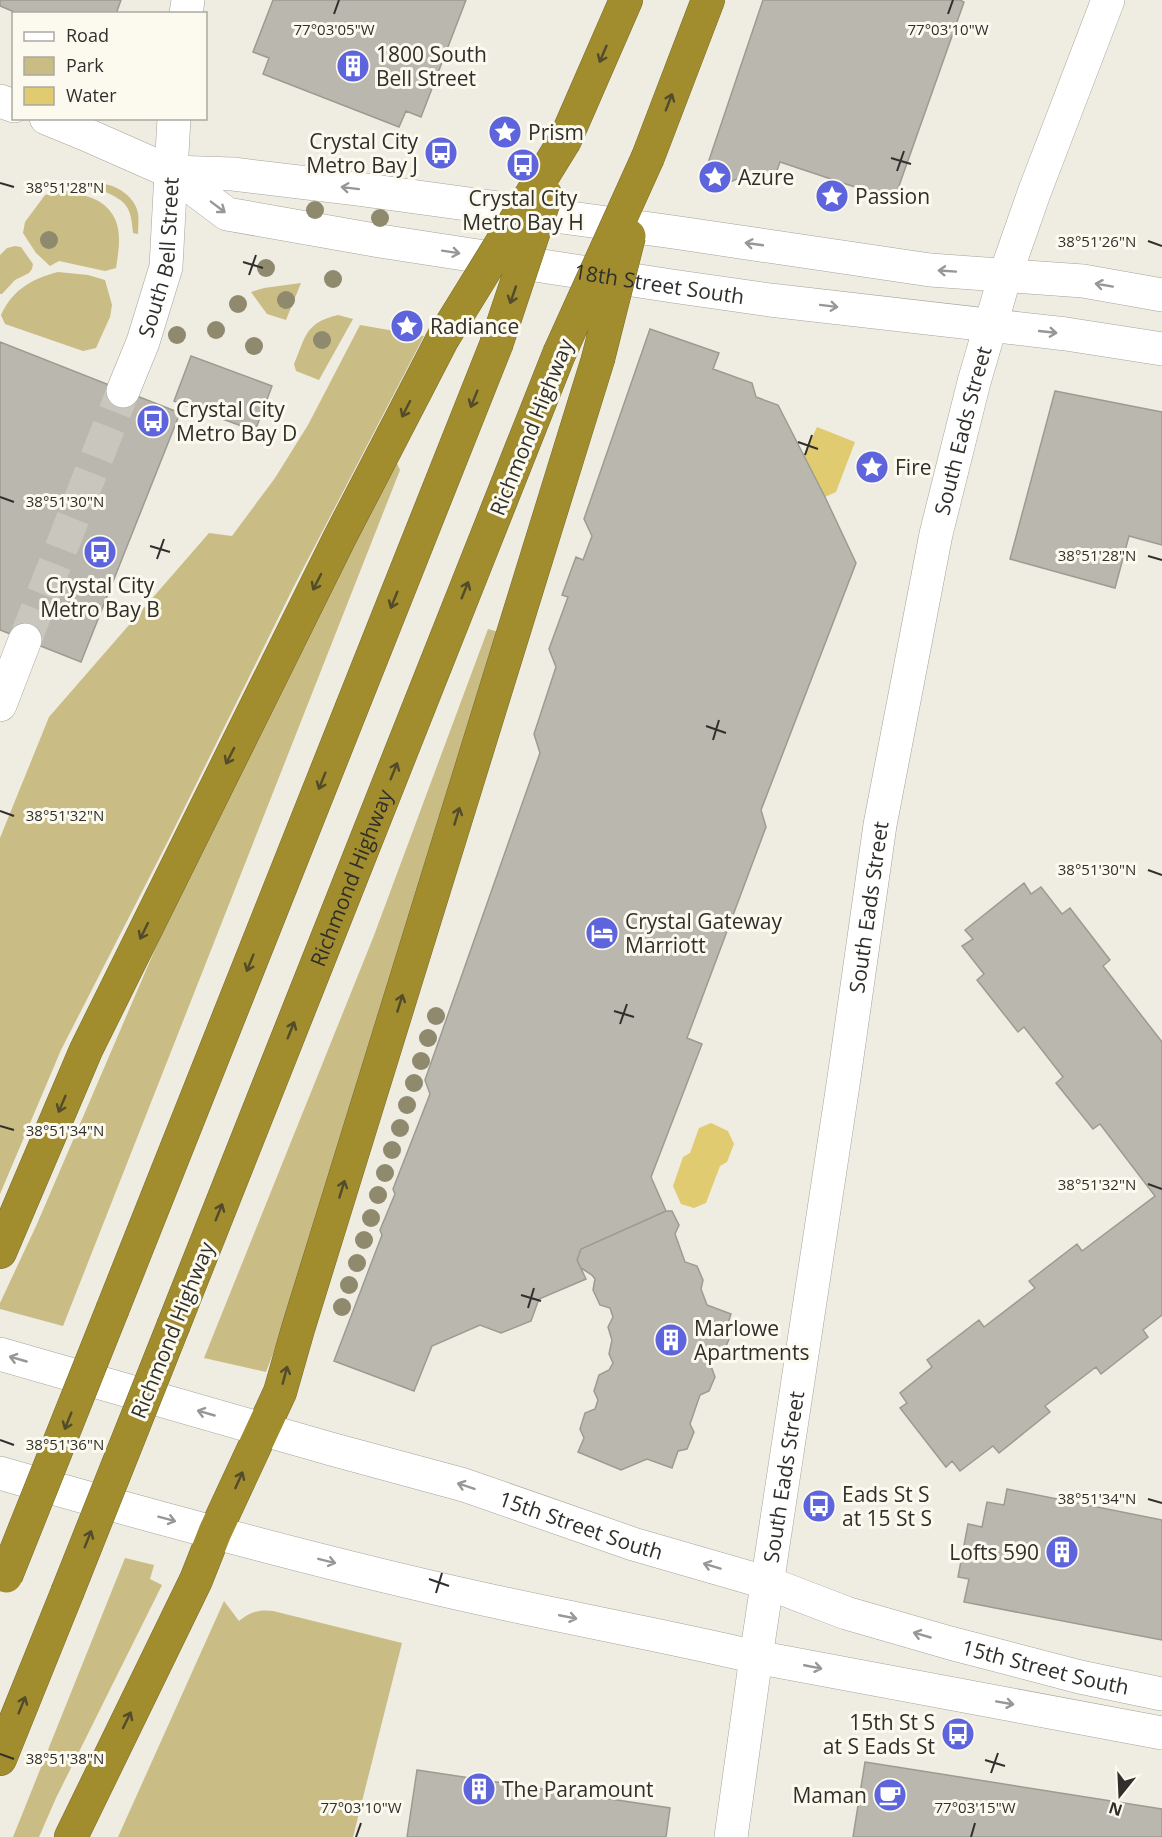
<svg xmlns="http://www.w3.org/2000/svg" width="1162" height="1837" font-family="'Open Sans',sans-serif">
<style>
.green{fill:#c9bc84}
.water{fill:#e0cb71}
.building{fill:#bab8ae;stroke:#9d9b91;stroke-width:1.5}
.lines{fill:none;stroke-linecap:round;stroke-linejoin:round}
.secondary-tunnel{stroke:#c9c6bd;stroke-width:33;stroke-dasharray:33 16;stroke-linecap:butt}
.street-casing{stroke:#a5a399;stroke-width:34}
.secondary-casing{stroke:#a5a399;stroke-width:34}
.highway-casing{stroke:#796c2c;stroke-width:34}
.street{stroke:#fff;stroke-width:33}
.secondary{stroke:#fff;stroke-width:33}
.highway{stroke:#a18d2d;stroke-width:33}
.highway-bridge-casing{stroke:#796c2c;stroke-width:34;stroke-linecap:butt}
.highway-bridge{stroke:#a18d2d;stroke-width:33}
.tree{fill:#8f896e}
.oneway{stroke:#524b2c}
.oneway2{stroke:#989795}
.ticks{fill:none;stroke:#302f2b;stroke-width:2}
.labels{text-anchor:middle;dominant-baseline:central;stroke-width:6;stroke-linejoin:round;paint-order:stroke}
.poi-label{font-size:21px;fill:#302f2b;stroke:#fcfaef;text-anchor:start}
.street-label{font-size:21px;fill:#302f2b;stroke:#fcfaef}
.ticks-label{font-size:15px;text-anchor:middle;fill:#302f2b;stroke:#fcfaef;stroke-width:6;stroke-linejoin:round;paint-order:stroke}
</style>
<rect width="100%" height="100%" fill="#efece2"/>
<path class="green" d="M105,184C120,187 135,198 138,213C139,220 138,228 138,234L133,233C131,207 127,201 103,191Z
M67,191C77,194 91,196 100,202C124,218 120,242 116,268L105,271L59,261L50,266L36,253L23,233L25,222L45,195Z
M15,246L21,247L33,264L32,269L29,273L15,280L2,294H0V255L7,248Z
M58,272L88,275L105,280L112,305L110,317L96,348L83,351L5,324L1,315C13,289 32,279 58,272Z
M301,283L286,320L267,314L251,292L264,288Z
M338,315L353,319L319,380L296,371L294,364C306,336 305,323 338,315Z
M360,325L424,336L294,586L169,839L61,1050L0,1194V838L49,717L209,533L232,536L275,478L308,425Z
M396,461L400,470L63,1326L0,1309V1303L37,1224L196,854Z
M488,629L499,632L286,1320L266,1372L204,1358L373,938Z
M125,1558L154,1565L150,1579L162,1585L56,1798L39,1837H13Z
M224,1601L239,1621C250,1612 259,1609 273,1611L402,1643L353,1837H118Z"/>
<path class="water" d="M817,427L855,442L836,492L825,497L804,455Z
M711,1123L728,1131L734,1144L727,1162L720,1166L706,1203L694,1208L681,1204L673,1186L683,1157L690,1153L699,1128Z"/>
<path class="building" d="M0,0H121L116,14H19L0,6Z
M273,0H466L421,117L406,111L399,127L263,74L269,58L253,52Z
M763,0H960L964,2L894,200L780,162L771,187L737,179L730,182L705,172Z
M650,329L719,353L713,369L752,383L756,397L778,405L825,497L856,563L761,810L766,827L687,1038L702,1044L651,1177L666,1211L581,1249L577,1260L586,1279L539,1299L531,1321L501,1333L480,1325L432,1346L414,1391L334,1361L382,1235L380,1230L395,1194L393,1189L430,1094L425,1080L540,753L534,734L556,667L549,649L568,597L562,595L576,557L583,560L592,536L584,519Z
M0,342L180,413L81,662L0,630Z
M191,356L272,386L255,431L174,401Z
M1055,391L1162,412V545L1129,536L1115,588L1010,559Z
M1024,883L1031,894L1041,887L1062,914L1070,908L1110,960L1103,966L1162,1042V1315L1143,1330L1148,1337L1101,1374L1096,1367L1045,1406L1050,1412L999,1453L993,1446L960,1471L952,1461L946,1467L900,1408L907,1403L900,1393L932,1367L927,1360L979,1320L984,1327L1035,1288L1029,1281L1077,1244L1082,1251L1155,1196L1100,1124L1093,1129L1056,1083L1063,1077L1024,1027L1018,1032L977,980L984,974L962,946L973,939L965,930Z
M1024,883L1031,894L1041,887L1062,914L1070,908L1110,960L1103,966L1162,1042V1315L1143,1330L1148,1337L1101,1374L1096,1367L1045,1406L1050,1412L999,1453L993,1446L960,1471L952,1461L946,1467L900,1408L907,1403L900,1393L932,1367L927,1360L979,1320L984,1327L1035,1288L1029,1281L1077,1244L1082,1251L1155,1196L1100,1124L1093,1129L1056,1083L1063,1077L1024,1027L1018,1032L977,980L984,974L962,946L973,939L965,930Z
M666,1211H672L679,1225L675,1234L685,1262L697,1266L703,1280L701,1289L707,1305L731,1314L726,1329L729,1339L723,1354L715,1358L711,1366L715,1377L709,1391L700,1395L690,1424L694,1432L687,1449L678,1451L672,1468L647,1459L621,1470L578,1452L584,1438L580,1429L585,1413L595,1409L598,1400L594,1391L599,1375L609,1370L613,1363L609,1354L612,1340L608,1327L613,1317L610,1308L600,1305L593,1290L595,1279L592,1275L581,1268L577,1260L581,1249Z
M1007,1489L1162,1520V1640L964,1602L969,1579L958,1577L968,1524L982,1527L987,1502L1004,1505Z
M865,1762L1162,1809V1837H853Z
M417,1770L670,1808L666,1837H407Z"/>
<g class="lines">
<path class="secondary-tunnel" d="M25,640L123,391"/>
<defs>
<path id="street" d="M186,14L188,0
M171,172L174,118"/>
<g id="secondary">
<path d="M0,101L14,106"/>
<path id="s1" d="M46,118L85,134L171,172L227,214L380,241L672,286L770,300L1066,334L1162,349"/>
<path d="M171,172L233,174L358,189L673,232L930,270L1083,281L1162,295"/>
<path id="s2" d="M123,391L143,342L166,267L171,172"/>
<path d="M0,705L25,640"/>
<path id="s3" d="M0,1354L331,1449L464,1485L633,1544L768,1583L846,1613L950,1643L1080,1677L1162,1694"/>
<path d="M0,1473C140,1513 281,1552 422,1585C533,1612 645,1631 756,1657L1162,1733"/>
<path id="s4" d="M731,1837L756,1657L844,1078L880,825L936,534L974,382L1005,276L1034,193L1108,0"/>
</g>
<g id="highway">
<path d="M565,140L626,0"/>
<path d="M648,157L708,0"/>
<path d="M0,1252L86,1050L340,537L443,338"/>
<path d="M113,1308L496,345"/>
<path id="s5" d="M174,1324L559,354"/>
<path d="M0,1759L67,1593"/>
<path d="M71,1837L196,1580L215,1532L280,1392L298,1329L598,359"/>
</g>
</defs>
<use href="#street" class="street-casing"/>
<use href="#secondary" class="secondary-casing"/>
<use href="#highway" class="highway-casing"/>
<use href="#street" class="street"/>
<use href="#secondary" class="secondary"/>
<use href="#highway" class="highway"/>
<defs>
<path id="highway-bridge" d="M443,338L565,140
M496,345L546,195
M559,354L648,157
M598,359L629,236
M6,1576L113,1308
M67,1593L174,1324"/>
</defs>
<use href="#highway-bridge" class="highway-bridge-casing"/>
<use href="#highway-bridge" class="highway-bridge"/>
</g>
<g class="tree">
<circle cx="315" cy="210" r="9"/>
<circle cx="380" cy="218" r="9"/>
<circle cx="49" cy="240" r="9"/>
<circle cx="266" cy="268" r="9"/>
<circle cx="333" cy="279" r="9"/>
<circle cx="286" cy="300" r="9"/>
<circle cx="238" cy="304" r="9"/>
<circle cx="216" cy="330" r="9"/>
<circle cx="177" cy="335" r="9"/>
<circle cx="322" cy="340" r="9"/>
<circle cx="254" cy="346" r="9"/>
<circle cx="436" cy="1016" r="9"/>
<circle cx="428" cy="1038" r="9"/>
<circle cx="421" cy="1061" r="9"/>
<circle cx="414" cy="1083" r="9"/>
<circle cx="407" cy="1105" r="9"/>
<circle cx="400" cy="1128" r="9"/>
<circle cx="392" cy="1150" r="9"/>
<circle cx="385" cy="1173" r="9"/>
<circle cx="378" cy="1195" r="9"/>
<circle cx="371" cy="1218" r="9"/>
<circle cx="364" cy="1240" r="9"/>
<circle cx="357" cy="1263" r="9"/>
<circle cx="349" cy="1285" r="9"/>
<circle cx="342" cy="1307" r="9"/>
</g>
<defs><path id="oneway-shaft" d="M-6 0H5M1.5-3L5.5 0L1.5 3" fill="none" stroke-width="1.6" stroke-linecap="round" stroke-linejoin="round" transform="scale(1.5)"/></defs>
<g class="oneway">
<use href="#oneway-shaft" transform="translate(603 54) rotate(113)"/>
<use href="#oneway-shaft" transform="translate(669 102) rotate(-69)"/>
<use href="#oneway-shaft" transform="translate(513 295) rotate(109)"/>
<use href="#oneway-shaft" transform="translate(474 399) rotate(112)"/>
<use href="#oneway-shaft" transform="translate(406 409) rotate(117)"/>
<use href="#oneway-shaft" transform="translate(317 582) rotate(117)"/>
<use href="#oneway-shaft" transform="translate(465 590) rotate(-68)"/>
<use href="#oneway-shaft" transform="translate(394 600) rotate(112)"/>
<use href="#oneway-shaft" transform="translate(230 756) rotate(117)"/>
<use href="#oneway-shaft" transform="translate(394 771) rotate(-68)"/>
<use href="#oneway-shaft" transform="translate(322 781) rotate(112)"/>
<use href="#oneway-shaft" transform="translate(457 816) rotate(-73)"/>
<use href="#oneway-shaft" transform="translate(144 931) rotate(116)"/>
<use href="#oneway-shaft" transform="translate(250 963) rotate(112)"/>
<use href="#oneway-shaft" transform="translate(400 1003) rotate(-73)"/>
<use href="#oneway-shaft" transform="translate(291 1030) rotate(-68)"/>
<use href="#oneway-shaft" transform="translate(62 1104) rotate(113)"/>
<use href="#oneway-shaft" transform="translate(342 1189) rotate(-73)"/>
<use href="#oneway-shaft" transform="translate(219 1212) rotate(-68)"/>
<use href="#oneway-shaft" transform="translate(285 1375) rotate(-75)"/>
<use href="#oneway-shaft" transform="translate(68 1421) rotate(112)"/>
<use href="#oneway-shaft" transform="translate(239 1480) rotate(-66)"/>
<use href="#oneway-shaft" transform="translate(88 1539) rotate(-68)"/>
<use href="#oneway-shaft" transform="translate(22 1705) rotate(-68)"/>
<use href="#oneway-shaft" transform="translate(127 1720) rotate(-64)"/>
</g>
<g class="oneway2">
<use href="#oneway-shaft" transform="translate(350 188) rotate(-173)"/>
<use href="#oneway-shaft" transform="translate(218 207) rotate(37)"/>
<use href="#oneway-shaft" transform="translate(754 244) rotate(-172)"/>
<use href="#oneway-shaft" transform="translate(451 252) rotate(9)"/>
<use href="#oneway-shaft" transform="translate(947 271) rotate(-176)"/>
<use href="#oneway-shaft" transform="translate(1104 285) rotate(-170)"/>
<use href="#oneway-shaft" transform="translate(829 306) rotate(7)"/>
<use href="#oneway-shaft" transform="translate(1048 332) rotate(6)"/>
<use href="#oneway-shaft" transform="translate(18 1359) rotate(-164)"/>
<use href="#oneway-shaft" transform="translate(206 1413) rotate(-164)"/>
<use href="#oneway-shaft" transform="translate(466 1486) rotate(-162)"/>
<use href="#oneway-shaft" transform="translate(167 1519) rotate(15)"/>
<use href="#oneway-shaft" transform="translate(327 1561) rotate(14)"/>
<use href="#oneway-shaft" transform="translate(712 1566) rotate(-163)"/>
<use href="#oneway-shaft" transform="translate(568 1617) rotate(11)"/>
<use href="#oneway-shaft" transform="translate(922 1635) rotate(-164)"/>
<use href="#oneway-shaft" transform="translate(813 1667) rotate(11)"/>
<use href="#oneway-shaft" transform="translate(1005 1703) rotate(10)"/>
</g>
<path class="ticks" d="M334,14L339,0M948,14L953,0M891,158L911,164M897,171L904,151M0,183L14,187M1148,241L1162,246M243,262L263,268M249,275L256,255M798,442L818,449M805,455L812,435M0,497L14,502M150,546L170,552M1148,556L1162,560M157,559L164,539M706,726L726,733M713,740L719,720M0,811L14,816M1148,870L1162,875M614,1011L634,1017M620,1024L627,1004M0,1126L14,1130M1148,1184L1162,1189M521,1295L541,1301M528,1308L534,1288M0,1440L14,1445M1148,1499L1162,1503M429,1579L449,1586M436,1593L442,1573M0,1754L14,1759M985,1760L1005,1766M991,1773L998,1753M356,1837L361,1823M971,1837L975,1823"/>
<defs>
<symbol id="building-disc" viewBox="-11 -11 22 22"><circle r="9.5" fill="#5e64dc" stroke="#fcfaef"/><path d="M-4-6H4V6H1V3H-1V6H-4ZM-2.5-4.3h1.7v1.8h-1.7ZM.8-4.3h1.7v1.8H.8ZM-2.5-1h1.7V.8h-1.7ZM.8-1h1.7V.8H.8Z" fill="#fff"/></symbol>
<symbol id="sight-disc" viewBox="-11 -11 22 22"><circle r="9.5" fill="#5e64dc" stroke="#fcfaef"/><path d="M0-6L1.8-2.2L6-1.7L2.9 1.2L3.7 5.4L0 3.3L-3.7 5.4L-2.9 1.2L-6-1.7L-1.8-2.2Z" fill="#fff"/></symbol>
<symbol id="bus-disc" viewBox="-11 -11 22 22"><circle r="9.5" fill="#5e64dc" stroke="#fcfaef"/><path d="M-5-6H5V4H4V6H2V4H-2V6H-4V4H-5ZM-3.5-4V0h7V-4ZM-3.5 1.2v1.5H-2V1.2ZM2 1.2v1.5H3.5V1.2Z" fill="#fff"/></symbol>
<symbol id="hotel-disc" viewBox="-11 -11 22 22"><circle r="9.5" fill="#5e64dc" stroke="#fcfaef"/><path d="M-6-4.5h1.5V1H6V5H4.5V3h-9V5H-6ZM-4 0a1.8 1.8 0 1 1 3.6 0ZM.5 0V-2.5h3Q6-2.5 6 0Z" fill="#fff"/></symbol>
<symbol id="cafe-disc" viewBox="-11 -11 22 22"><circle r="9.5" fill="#5e64dc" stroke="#fcfaef"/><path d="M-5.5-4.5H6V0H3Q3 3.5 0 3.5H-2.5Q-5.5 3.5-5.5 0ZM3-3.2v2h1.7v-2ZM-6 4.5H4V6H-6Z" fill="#fff"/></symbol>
</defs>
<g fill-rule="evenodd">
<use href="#building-disc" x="334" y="47" width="38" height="38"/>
<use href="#sight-disc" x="486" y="113" width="38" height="38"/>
<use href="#bus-disc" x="422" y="134" width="38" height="38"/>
<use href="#bus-disc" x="504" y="146" width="38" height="38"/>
<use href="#sight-disc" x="696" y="158" width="38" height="38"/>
<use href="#sight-disc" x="813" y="177" width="38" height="38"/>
<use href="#sight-disc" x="388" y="307" width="38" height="38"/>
<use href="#bus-disc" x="134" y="402" width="38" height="38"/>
<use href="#sight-disc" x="853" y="448" width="38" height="38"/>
<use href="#bus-disc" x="81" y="533" width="38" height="38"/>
<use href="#hotel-disc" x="583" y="914" width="38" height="38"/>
<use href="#building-disc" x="652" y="1321" width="38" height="38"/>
<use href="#bus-disc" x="800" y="1487" width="38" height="38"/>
<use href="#building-disc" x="1043" y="1533" width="38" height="38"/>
<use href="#bus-disc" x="939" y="1715" width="38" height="38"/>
<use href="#building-disc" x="460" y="1770" width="38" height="38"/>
<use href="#cafe-disc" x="871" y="1776" width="38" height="38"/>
</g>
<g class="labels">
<g class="poi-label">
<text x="376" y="54">1800 South<tspan x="376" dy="24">Bell Street</tspan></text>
<text x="528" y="132">Prism</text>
<text x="418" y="141" text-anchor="end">Crystal City<tspan x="418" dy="24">Metro Bay J</tspan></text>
<text x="738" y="177">Azure</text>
<text x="855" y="196">Passion</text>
<text x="523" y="198" text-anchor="middle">Crystal City<tspan x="523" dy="24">Metro Bay H</tspan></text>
<text x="430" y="326">Radiance</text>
<text x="176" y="409">Crystal City<tspan x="176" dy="24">Metro Bay D</tspan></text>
<text x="895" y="467">Fire</text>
<text x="100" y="585" text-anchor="middle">Crystal City<tspan x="100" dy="24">Metro Bay B</tspan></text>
<text x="625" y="921">Crystal Gateway<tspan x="625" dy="24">Marriott</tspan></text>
<text x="694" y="1328">Marlowe<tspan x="694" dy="24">Apartments</tspan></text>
<text x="842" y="1494">Eads St S<tspan x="842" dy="24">at 15 St S</tspan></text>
<text x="1039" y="1552" text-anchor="end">Lofts 590</text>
<text x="935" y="1722" text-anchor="end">15th St S<tspan x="935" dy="24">at S Eads St</tspan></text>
<text x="502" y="1789">The Paramount</text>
<text x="867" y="1795" text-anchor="end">Maman</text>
</g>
<g class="street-label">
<text stroke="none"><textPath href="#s2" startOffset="140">South Bell Street</textPath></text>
<text stroke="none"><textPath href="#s1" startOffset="644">18th Street South</textPath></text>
<text transform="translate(531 427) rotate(-68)">Richmond Highway</text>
<text stroke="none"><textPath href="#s4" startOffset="1426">South Eads Street</textPath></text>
<text stroke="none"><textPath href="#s5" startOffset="480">Richmond Highway</textPath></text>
<text stroke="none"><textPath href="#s4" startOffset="940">South Eads Street</textPath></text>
<text transform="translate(172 1330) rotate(-68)">Richmond Highway</text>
<text stroke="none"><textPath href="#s4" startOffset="364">South Eads Street</textPath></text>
<text stroke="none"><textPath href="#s3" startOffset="606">15th Street South</textPath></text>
<text stroke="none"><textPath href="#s3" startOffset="1092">15th Street South</textPath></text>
</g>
</g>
<g class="ticks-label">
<text x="334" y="35">77°03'05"W</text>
<text x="948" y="35">77°03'10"W</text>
<text x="65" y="193">38°51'28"N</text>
<text x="1097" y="247">38°51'26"N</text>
<text x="65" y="507">38°51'30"N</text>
<text x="1097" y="561">38°51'28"N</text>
<text x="65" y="821">38°51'32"N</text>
<text x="1097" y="875">38°51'30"N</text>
<text x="65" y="1136">38°51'34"N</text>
<text x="1097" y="1190">38°51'32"N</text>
<text x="65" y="1450">38°51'36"N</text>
<text x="1097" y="1504">38°51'34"N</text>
<text x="65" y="1764">38°51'38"N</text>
<text x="361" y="1813">77°03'10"W</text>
<text x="975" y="1813">77°03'15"W</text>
</g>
<rect x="12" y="12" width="195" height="108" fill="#fcfaef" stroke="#aaa9a1" stroke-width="1.5"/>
<rect x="24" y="32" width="30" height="9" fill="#ffffff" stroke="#aaa9a1" stroke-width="1.5"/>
<text x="66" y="42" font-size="18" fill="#302f2b">Road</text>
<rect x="24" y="57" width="30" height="18" fill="#c9bc84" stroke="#aaa9a1" stroke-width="1.5"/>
<text x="66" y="72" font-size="18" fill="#302f2b">Park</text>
<rect x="24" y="87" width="30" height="18" fill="#e0cb71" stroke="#aaa9a1" stroke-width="1.5"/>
<text x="66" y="102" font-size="18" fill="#302f2b">Water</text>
<g transform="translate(1120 1795) rotate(198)" stroke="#fcfaef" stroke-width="4.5" paint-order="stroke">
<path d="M0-4.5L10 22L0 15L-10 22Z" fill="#302f2b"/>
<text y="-9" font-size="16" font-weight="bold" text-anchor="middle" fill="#302f2b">N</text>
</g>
</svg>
